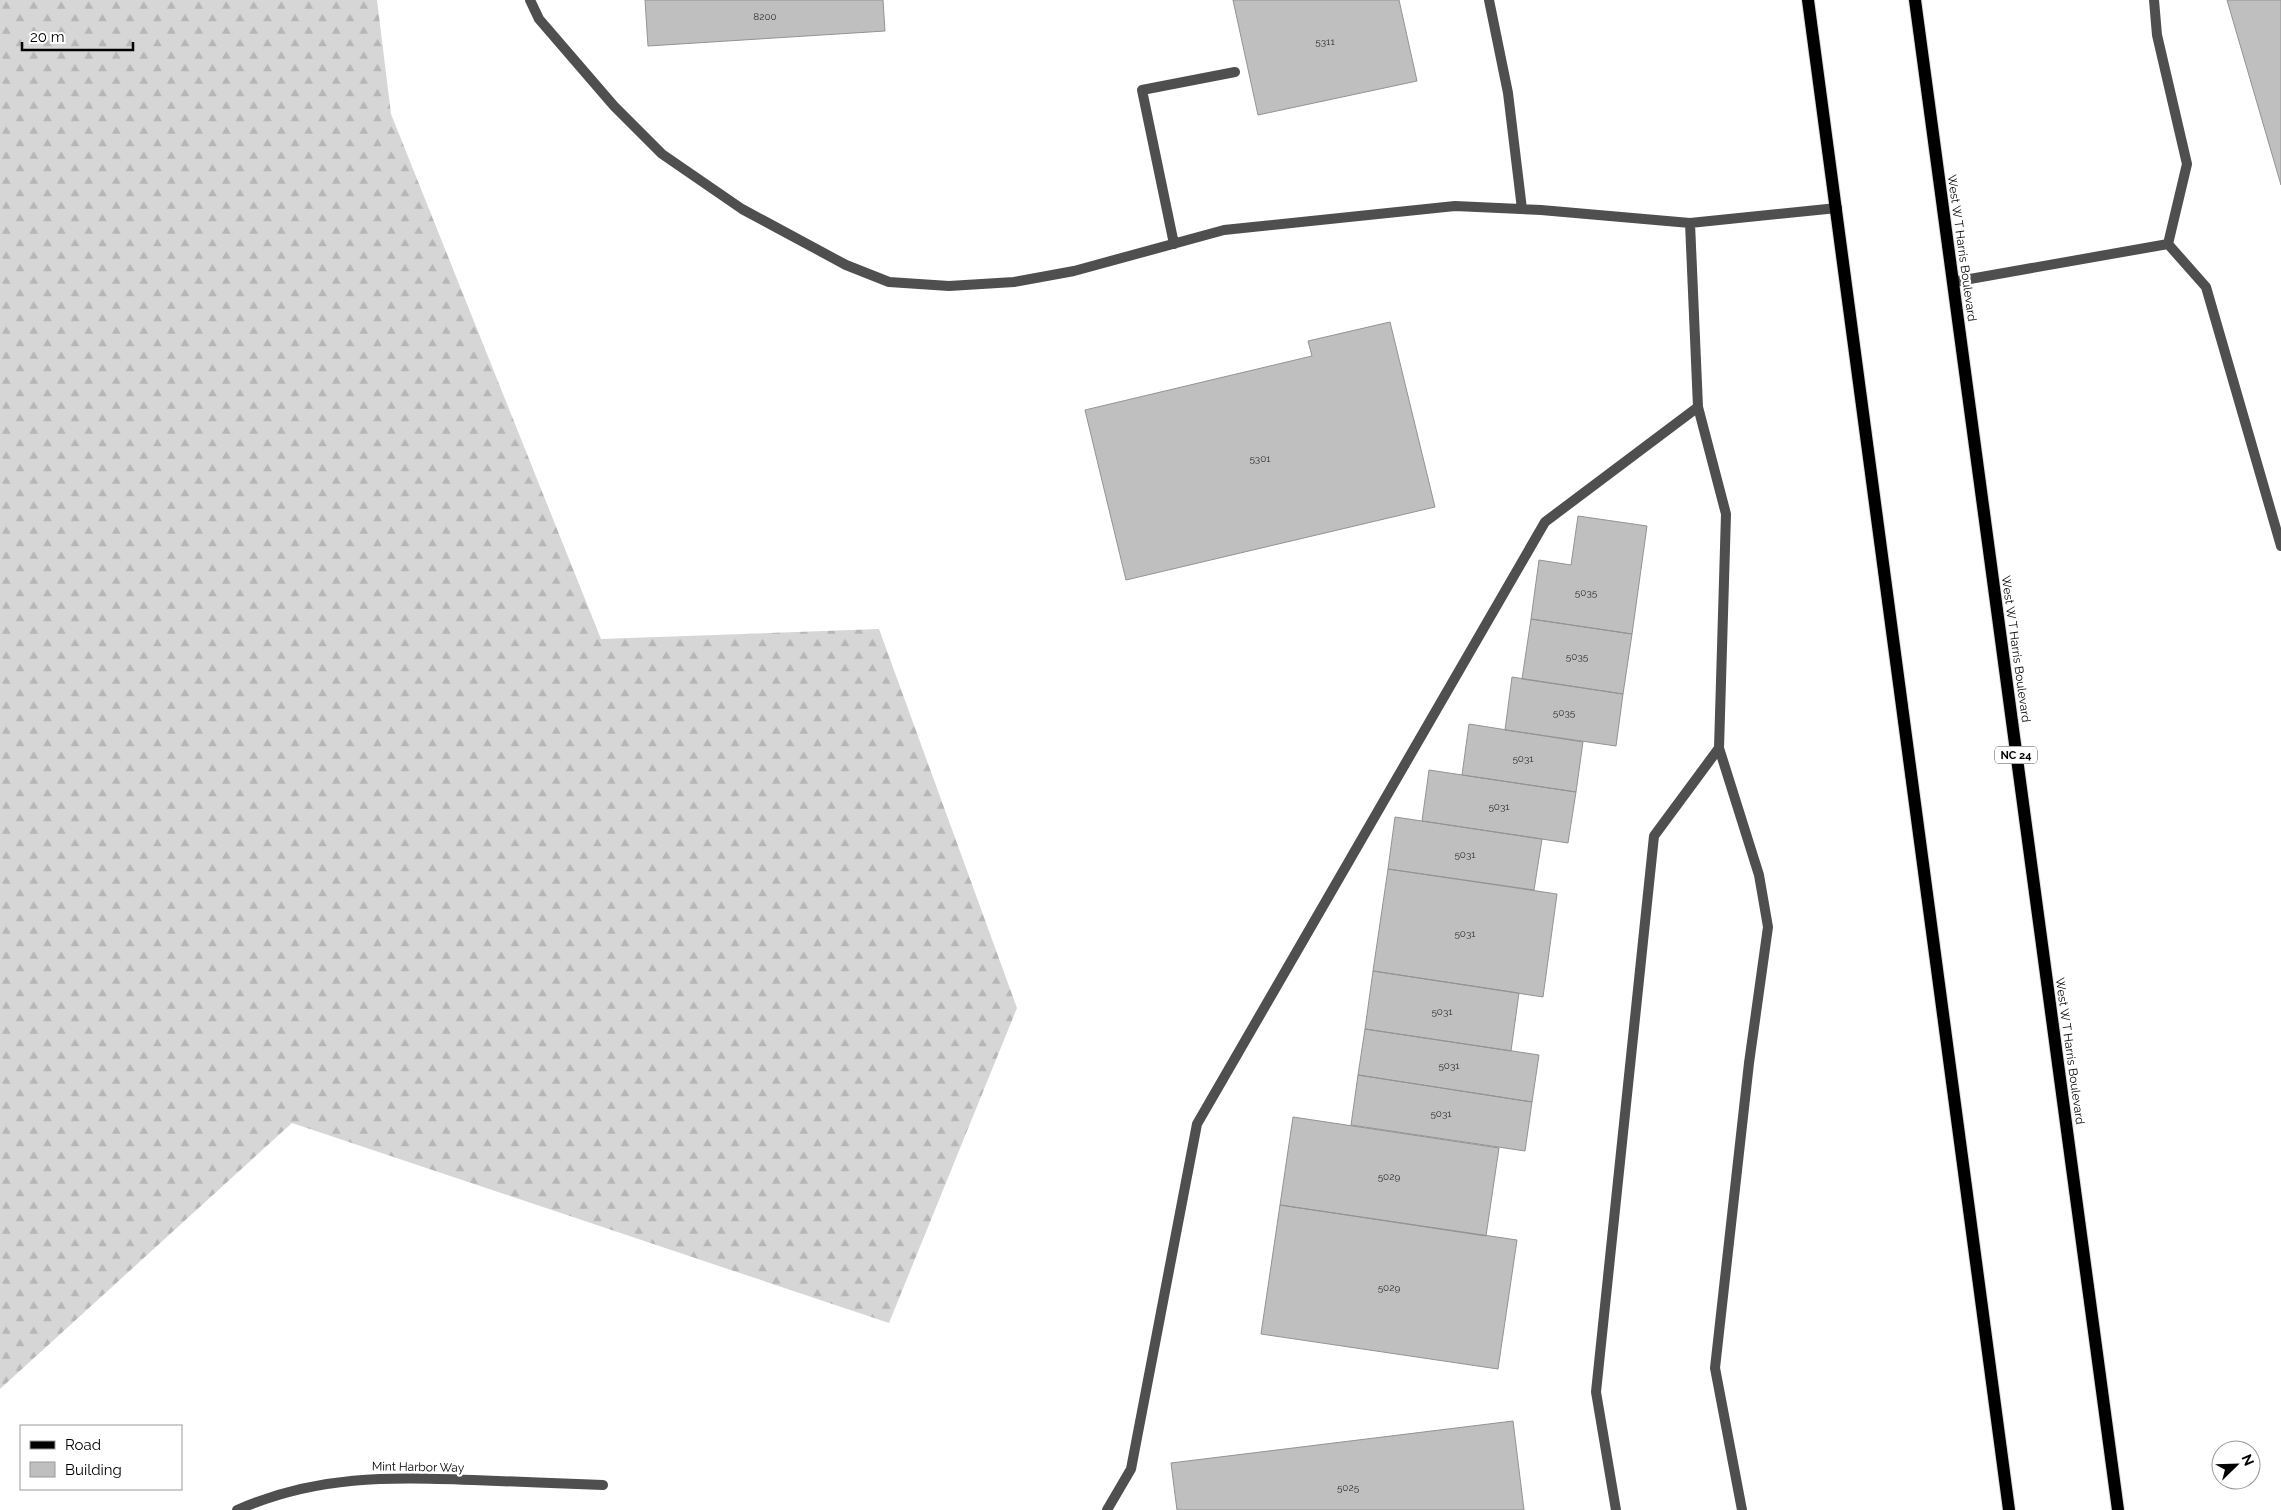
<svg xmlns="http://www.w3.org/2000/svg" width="2281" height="1510" font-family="Raleway,sans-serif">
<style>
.forest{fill:url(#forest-firs)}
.building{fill:#bfbfbf;stroke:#939393}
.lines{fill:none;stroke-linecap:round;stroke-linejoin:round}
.primary-casing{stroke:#dbdbdb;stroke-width:14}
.lane{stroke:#4f4f4f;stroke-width:10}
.street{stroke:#4f4f4f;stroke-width:10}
.primary{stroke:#000;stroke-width:12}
.labels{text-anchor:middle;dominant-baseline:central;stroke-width:4.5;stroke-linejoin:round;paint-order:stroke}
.number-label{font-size:10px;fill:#303030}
.shield{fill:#fff;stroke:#4c4c4c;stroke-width:1}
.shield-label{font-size:11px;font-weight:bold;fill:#000}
.street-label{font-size:12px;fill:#000;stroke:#fff}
</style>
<defs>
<pattern id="forest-firs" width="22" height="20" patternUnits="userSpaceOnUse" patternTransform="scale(1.25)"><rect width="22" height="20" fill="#d6d6d6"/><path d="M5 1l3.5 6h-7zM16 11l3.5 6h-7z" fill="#b6b6b6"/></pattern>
</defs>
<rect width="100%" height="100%" fill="#fff"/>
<path class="forest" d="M0,0H377L391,114L601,639L879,629L1017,1008L889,1323L292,1123L0,1389Z"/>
<path class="building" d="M645,0H883L885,31L648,46Z
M1233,0H1399L1417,81L1258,115Z
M2227,0H2281V185Z
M1390,322L1435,507L1126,580L1085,410L1312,356L1308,341Z
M1578,516L1647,526L1632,634L1531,619L1539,560L1571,565Z
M1531,619L1632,634L1623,694L1522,679Z
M1512,677L1623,694L1616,746L1505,730Z
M1469,724L1583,742L1576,792L1462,775Z
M1429,770L1576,792L1568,843L1422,821Z
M1395,817L1542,839L1534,890L1388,869Z
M1388,869L1557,894L1543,997L1373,971Z
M1373,971L1519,993L1511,1051L1365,1029Z
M1365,1029L1539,1055L1532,1102L1358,1075Z
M1358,1075L1532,1102L1525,1151L1351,1125Z
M1293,1117L1499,1148L1486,1236L1280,1205Z
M1280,1205L1517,1240L1498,1369L1261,1334Z
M1513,1421L1524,1510H1177L1171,1463Z"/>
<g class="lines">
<defs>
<path id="primary" d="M1808,0L2009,1510
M1915,0L2118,1510"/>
</defs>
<use href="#primary" class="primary-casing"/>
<path class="lane" d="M530,0L539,19L614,106L662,154L742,209L846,265L889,282L949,286L1014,282L1074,271L1224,230L1455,206L1541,210L1690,223
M1489,0L1508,93L1522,209
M1174,244L1142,90L1235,72
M2168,244L2206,287L2281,546
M1953,282L2168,244L2187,164L2157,35L2154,0
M1719,748L1759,875L1768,927L1749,1063L1715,1368L1742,1510
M1107,1510L1131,1469L1197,1124L1545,522L1698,407
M1616,1510L1596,1392L1654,836L1719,748L1726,514L1698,407L1690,223L1837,208"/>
<path class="street" d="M237,1510C317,1475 388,1477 473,1480C516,1482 560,1483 603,1485"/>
<use href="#primary" class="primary"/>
</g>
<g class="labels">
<g class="number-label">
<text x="765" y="16">8200</text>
<text x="1325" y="41">5311</text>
<text x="1260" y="458">5301</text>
<text x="1586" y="592">5035</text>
<text x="1577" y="656">5035</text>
<text x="1564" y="712">5035</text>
<text x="1523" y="758">5031</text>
<text x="1499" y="806">5031</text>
<text x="1465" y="854">5031</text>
<text x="1465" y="933">5031</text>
<text x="1442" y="1011">5031</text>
<text x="1449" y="1065">5031</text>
<text x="1441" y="1113">5031</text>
<text x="1389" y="1176">5029</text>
<text x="1389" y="1287">5029</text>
<text x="1348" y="1487">5025</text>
</g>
<rect class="shield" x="1995" y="746.5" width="42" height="17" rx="4"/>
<g class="shield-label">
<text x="2016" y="755">NC 24</text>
</g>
<g class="street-label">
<text transform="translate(1962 248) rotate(82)">West W T Harris Boulevard</text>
<text transform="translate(2016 649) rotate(82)">West W T Harris Boulevard</text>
<text transform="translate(2070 1051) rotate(82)">West W T Harris Boulevard</text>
<text transform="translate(418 1467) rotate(1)">Mint Harbor Way</text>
</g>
</g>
<rect x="20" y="1425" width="162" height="65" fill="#ffffff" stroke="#999999"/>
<rect x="30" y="1441" width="25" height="8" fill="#000000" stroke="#999999"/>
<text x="65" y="1450" font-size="15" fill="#000000">Road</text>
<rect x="30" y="1462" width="25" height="15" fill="#bfbfbf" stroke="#999999"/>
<text x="65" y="1475" font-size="15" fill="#000000">Building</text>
<g transform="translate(2236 1465) rotate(67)"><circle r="24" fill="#ffffff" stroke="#999999"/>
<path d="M0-4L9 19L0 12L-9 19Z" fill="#000000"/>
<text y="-8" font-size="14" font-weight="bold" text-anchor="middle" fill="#000000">N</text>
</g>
<path d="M22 42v8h111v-8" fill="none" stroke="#000000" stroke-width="2.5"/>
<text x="30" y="42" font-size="15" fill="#000000" stroke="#ffffff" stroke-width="4" paint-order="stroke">20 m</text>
</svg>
